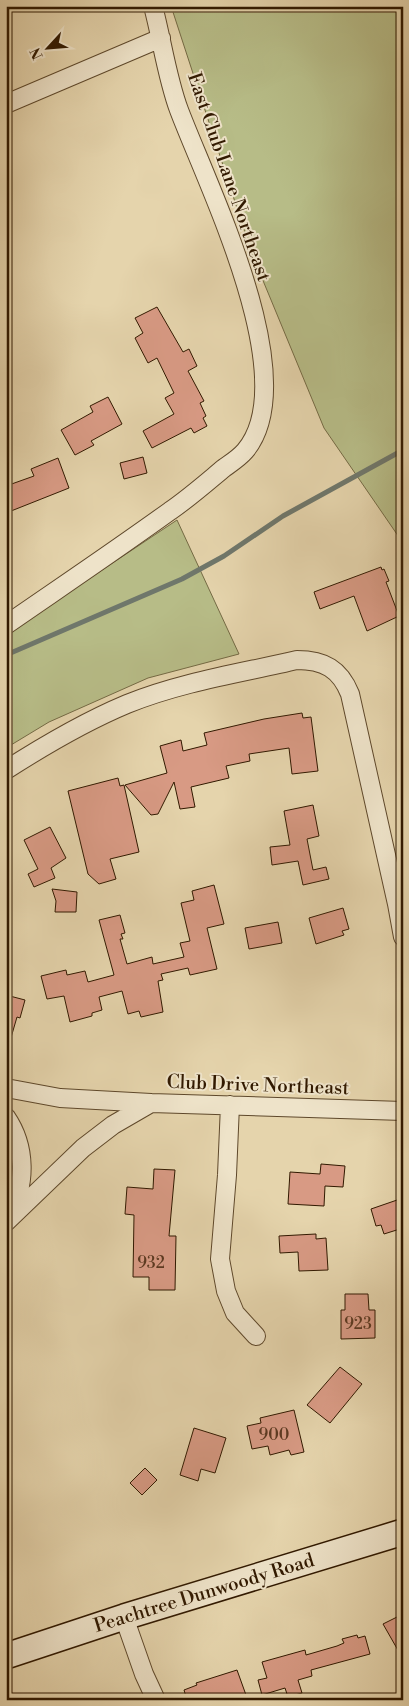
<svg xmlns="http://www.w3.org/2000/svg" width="409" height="1706" font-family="'Libre Bodoni',serif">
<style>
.green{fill:#b7bc87;stroke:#746a44}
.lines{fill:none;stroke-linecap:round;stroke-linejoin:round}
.stream{stroke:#6f776b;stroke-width:5}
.building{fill:#d89a84;stroke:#311900}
.street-casing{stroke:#5e482b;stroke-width:20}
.secondary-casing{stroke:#311900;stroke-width:28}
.street{stroke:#eee3c9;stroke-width:18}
.secondary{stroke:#eee3c9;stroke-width:25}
.labels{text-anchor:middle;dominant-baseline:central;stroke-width:4;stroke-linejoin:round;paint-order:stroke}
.number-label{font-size:16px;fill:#5b3921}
.street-label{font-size:19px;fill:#311900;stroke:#eee3c9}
</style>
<rect width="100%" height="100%" fill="#e5d4ac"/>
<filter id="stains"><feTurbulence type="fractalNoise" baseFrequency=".004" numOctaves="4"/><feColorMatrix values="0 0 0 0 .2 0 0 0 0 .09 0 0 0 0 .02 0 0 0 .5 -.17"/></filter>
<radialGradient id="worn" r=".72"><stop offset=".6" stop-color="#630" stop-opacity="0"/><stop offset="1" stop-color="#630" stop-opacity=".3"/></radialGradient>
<path class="green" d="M171,6H403V543L324,428L252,254Z
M177,520L239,654L148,678L49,722L6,748V634Z"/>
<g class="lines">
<path class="stream" d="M6,655L182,579L224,556L283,516L403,450"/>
</g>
<path class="building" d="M157,307L183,352L189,349L197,366L188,371L204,401L200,403L206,416L203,418L207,426L194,433L191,428L152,448L143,431L174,414L165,398L174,393L157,358L148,363L135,338L143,333L135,318Z
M108,397L122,424L91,441L94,445L75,455L61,430L93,412L90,406Z
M143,457L147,473L124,479L120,463Z
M58,458L69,488L6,513V486L34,476L31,469Z
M381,567L382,570L384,569L389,581L386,582L399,616L367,631L354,596L320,609L314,592Z
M302,713L303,718L311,717L318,771L292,774L289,748L249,754L250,761L226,766L229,778L191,787L195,807L180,809L174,782L158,814L151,815L125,785L167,773L160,746L181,740L183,751L207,745L204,733L264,719Z
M118,778L120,786L124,785L139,852L110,859L116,879L99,884L88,874L68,791Z
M313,805L319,836L307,839L313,870L326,867L329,879L303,885L298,861L272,865L270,847L290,845L284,811Z
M50,827L66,858L51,868L55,878L34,887L28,874L38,869L24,840Z
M214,885L224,924L207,928L217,969L190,975L188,968L161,974L163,980L158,981L163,1012L141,1017L139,1011L128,1014L122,991L99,997L102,1010L92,1013V1016L70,1022L64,996L47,999L41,976L66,970L67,975L85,971L88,982L114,975L99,920L120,915L125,933L121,934L123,939H120L127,964L152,957L153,964L184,957L180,943L190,941L181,903L194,900L192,891Z
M52,889L77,892L76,912H55L56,901Z
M343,908L349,929L342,931L344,935L316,944L309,918Z
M278,922L282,943L249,949L245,928Z
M6,995L25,1000L20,1018L17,1017L10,1041H6Z
M321,1164L345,1166L343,1187L325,1186L324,1206L288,1204L290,1172L320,1174Z
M154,1169L175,1170L169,1236H176L175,1290H149V1277H133L134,1215L125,1214L127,1187L153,1189Z
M400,1199L403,1201V1228L384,1234L381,1225L376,1226L371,1209Z
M316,1234V1239L326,1238L328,1270L299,1271L298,1252L280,1253L279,1236Z
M345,1294H368L369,1310H375V1338L341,1339V1310H345Z
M340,1367L362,1384L330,1423L307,1405Z
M294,1410L304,1452L291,1455L289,1450L270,1455L268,1446L252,1449L247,1426L261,1423L260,1418Z
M194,1428L226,1438L215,1473L201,1469L198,1481L180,1475Z
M145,1468L157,1480L142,1495L130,1483Z
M403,1614V1659L383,1624Z
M357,1635L358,1638L365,1636L370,1654L311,1670L312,1676L298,1680L302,1693L288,1697L285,1688L262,1695L258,1680L267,1678L262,1662L305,1650L306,1655L337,1646L344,1643L342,1639Z
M237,1670L246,1695L230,1700H187L184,1690L197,1685L196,1683Z"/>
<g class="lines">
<defs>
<path id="street" d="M6,104L161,38
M6,625C61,587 116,550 170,511C189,498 206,483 224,468C231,463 239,458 245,451C305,380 208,187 179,110C167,78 162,40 153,6
M6,770C45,745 84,722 127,704C181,682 241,673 297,660C324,660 340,669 350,694L397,904L403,937
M6,1088L60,1098L151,1103
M230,1105L227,1175L220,1259L226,1291L235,1313L256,1336
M6,1117C26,1146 27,1186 8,1215
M6,1222L83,1148L113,1125L151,1103L403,1111
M124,1617L144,1674L156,1700"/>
<path id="secondary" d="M6,1656L124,1617L403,1532"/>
</defs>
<use href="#street" class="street-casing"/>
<use href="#secondary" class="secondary-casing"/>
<use href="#street" class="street"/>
<use href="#secondary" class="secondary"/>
</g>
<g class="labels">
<g class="number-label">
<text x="151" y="1263">932</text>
<text x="358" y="1324">923</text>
<text x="274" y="1435">900</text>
</g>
<g class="street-label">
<text transform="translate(229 177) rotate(71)">East Club Lane Northeast</text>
<text transform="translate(258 1085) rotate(2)">Club Drive Northeast</text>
<text transform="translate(204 1593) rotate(-17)">Peachtree Dunwoody Road</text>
</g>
</g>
<rect width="409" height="1706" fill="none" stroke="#e5d4ac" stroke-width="25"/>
<rect x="8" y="8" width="394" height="1691" fill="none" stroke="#311900" stroke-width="2.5"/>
<rect x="12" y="12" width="384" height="1681" fill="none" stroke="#311900"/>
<g transform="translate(48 48) rotate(244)" stroke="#eee3c9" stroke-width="4" paint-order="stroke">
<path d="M0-4L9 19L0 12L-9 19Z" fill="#311900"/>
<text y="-8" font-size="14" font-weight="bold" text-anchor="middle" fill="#311900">N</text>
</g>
<rect width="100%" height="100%" filter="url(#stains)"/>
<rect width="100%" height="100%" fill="url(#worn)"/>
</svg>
